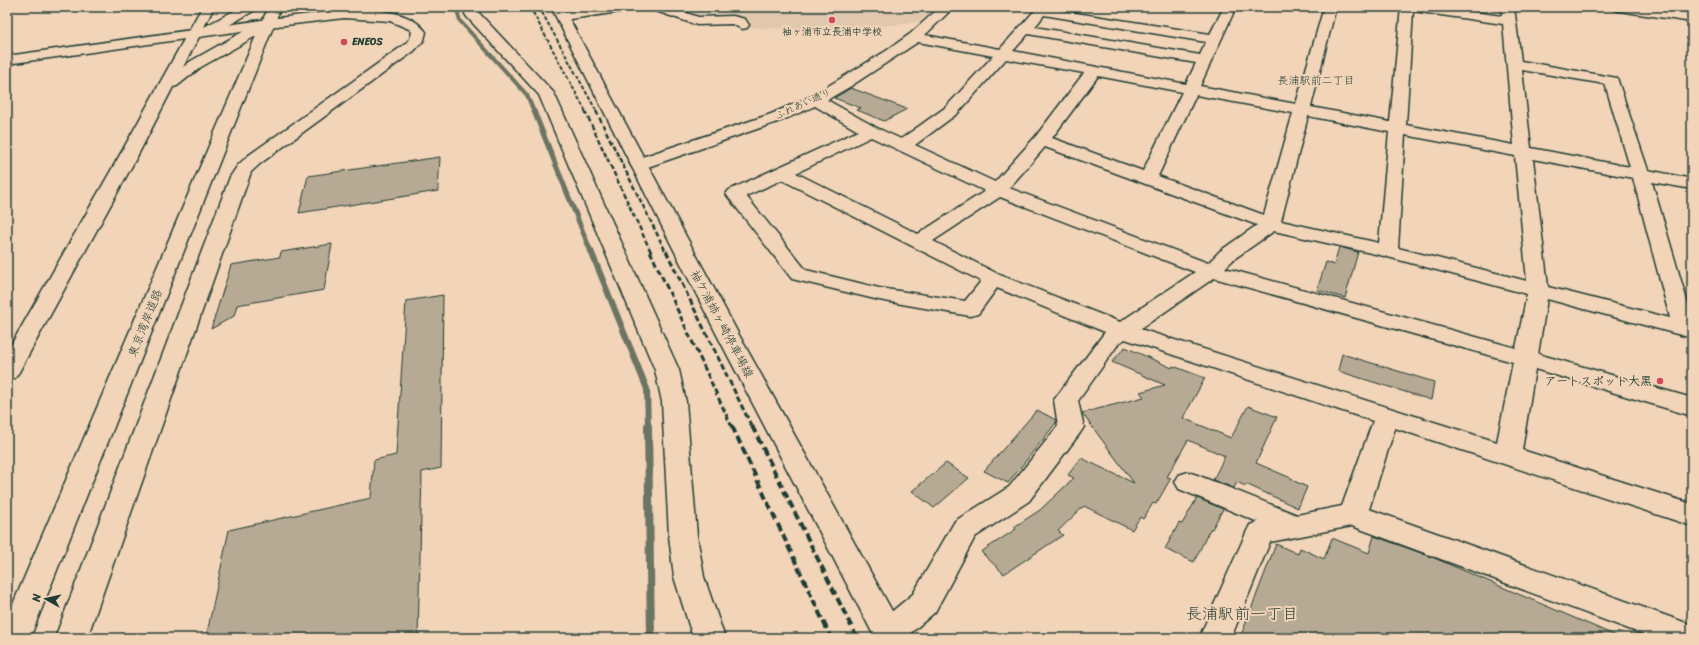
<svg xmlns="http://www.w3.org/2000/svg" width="1699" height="645" font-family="Sriracha,'Klee One',sans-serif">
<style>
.built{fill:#e0c7ad}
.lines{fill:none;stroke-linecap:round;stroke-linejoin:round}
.stream-far3{stroke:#6c7463;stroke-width:4}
.stream-far2{stroke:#6c7463;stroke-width:5}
.stream-far1{stroke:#6c7463;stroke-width:6}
.stream{stroke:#6c7463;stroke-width:8}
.building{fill:#b7aa94;stroke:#1f3d34}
.minor-casing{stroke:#1f3d34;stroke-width:3}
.major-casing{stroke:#1f3d34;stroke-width:3}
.highway-casing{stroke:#1f3d34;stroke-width:3}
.minor{fill:#f2d4b8;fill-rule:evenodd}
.major{fill:#f2d4b8;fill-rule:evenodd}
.highway{fill:#f2d4b8;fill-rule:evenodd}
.rail-far3{stroke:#1f3d34;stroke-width:2;stroke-dasharray:4 2;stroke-linecap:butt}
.rail-far2{stroke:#1f3d34;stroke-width:2.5;stroke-dasharray:5 2.5;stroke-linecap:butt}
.rail-far1{stroke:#1f3d34;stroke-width:3;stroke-dasharray:6 3;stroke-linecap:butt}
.rail{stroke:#1f3d34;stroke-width:4;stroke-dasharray:8 4;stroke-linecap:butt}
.poi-dot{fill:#d1495b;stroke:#f2d4b8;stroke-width:1.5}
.labels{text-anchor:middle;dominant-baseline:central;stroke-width:4;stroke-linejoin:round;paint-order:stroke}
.far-poi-label{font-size:10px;font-weight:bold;fill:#1f3d34;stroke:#f2d4b8}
.far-street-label{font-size:10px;fill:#1f3d34;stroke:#f2d4b8}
.far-neighbourhood-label{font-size:11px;fill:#1f3d34;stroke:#f2d4b8}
.street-label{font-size:12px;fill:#1f3d34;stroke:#f2d4b8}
.poi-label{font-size:12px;font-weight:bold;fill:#1f3d34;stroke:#f2d4b8;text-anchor:end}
.near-neighbourhood-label{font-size:16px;fill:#1f3d34;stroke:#f2d4b8}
</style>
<rect width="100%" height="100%" fill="#f2d4b8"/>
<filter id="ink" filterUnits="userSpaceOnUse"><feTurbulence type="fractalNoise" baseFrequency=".025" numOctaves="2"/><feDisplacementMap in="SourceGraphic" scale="8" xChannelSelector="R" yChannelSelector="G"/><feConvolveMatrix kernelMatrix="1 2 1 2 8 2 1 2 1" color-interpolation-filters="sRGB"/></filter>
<g filter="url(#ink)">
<path class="built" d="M670,7H937L919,22L833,31L747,27L739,17L701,18Z"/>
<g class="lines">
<path class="stream-far3" d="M459,7L458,14L460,21L527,95L534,112"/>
<path class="stream-far2" d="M534,111L591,252"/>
<path class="stream-far1" d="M591,251L647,389L648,427"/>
<path class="stream" d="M648,426L651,638"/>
</g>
<path class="building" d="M851,88L907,109L884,121L857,110L861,108L834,98Z
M440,157L438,191L299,213L308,176Z
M332,244L324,290L237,305L234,316L211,329L231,265L280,257L281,252Z
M1339,247L1358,252L1345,298L1317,290L1326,262L1334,265Z
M443,295L441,468L422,472L418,638H206L229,530L371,498L374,460L396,455L406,301Z
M1125,347L1172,368L1173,366L1205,378L1183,418L1231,438L1248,406L1277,417L1256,463L1293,479L1292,480L1307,487L1298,508L1246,484L1245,486L1237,482L1234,488L1213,480L1225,456L1188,440L1167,477L1171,478L1156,504L1153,503L1143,519L1140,517L1132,530L1084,506L1058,531L1063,535L1004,574L981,552L1016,529L1014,527L1040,510L1074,478L1068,475L1081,458L1134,483L1082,413L1144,397L1140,392L1165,385L1112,362Z
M1342,354L1434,382L1431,400L1338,371Z
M1037,410L1056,420V423L1008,483L984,471Z
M946,463L969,478L934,508L912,491Z
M1197,498L1223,509L1212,529H1210L1194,562L1165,549L1179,523L1182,524Z
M1374,536L1432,557L1621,638H1240L1276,544L1298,554L1300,548L1324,559L1332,538L1369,553Z"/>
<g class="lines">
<defs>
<path id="minor" d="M466,7H478L479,13L554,93L679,370L686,402L697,536L704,577L725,638H693L674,577L669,536L662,402L655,370L539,95L467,17L465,14Z
M599,7H633L632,10L627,11L563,20L558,19L556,16L558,13L563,12Z
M652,7H670L698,17L733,16L745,19L749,25L747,28L742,29L732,24L697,25L653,10Z
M940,7H954L925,35L1000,49L1038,7H1051L1050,9L1210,34L1224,7H1236L1200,86L1296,104L1324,7H1336L1311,107L1390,122L1401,7H1438L1502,16V7H1514L1521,61L1617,78L1648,170L1692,179V189L1652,182L1692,318V338L1547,299L1538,354L1692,398V416L1535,369L1522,450L1692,504V526L1395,428L1369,509L1692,625V638H1653L1352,526L1270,542L1231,638H1199L1246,533L1250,525L1258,522L1179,489L1175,482L1179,475L1188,472L1197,475L1297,515L1342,506L1373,421L1125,339L1119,343L1078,401L1084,427L1080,433L1029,501L975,537L935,612L905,638H876L874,633L878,623L913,594L955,521L1009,487L1058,426L1054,400L1105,332L997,288L978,314L970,316L879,300L792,279L726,194L729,190L858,131L815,106L783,120L645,168L639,169L633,168L630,164L633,160L771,114L810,97L886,51L910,34ZM1413,11L1503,24L1514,145L1406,125ZM1044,15L1206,42L1200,55L1035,27ZM1028,34L1196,63L1186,84L1013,51ZM918,42L993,56L946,107L901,139L877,128L827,100L851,86ZM1006,59L1084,73L1036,136L995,182L915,145L958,113ZM1522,70L1605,84L1630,167L1531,148ZM1098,76L1182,92L1143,171L1052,138ZM1196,95L1293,113L1264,215L1158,176ZM1308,116L1389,132L1379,243L1281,221ZM1405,135L1515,156L1527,281L1398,248ZM871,137L985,191L918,234L796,173ZM1045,147L1257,225L1220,251L1208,263L1009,188ZM1533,159L1633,178L1670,318L1548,287ZM782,180L981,281L965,301L879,288L806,270L746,196ZM1000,197L1195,272L1120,322L1000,275L933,241ZM1274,231L1384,256L1527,294L1516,348L1225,268L1234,259ZM1214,278L1513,362L1497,442L1140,329Z
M1613,7H1645L1692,14V22L1619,11L1614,10Z
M344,10C370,10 409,8 426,32L424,40L414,51L261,163L251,172L87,638H55L230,177L238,165L249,155L404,45L410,39L412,32L409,29L390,21L344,18L269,27L7,64V56L269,19Z"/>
<path id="major" d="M551,7H563L739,335L907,638H875L717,335Z"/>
<path id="highway" d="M202,7H214L204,27L241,7H256L255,10L219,31L199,37L183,67L191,61L262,21L269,7H281L30,638H7V618L256,36L201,67L177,86L173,87L139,153L19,372L15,378L7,380V352L121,153Z"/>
</defs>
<use href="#minor" class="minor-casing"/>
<use href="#major" class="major-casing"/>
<use href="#highway" class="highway-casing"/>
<use href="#minor" class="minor"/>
<use href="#major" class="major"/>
<use href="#highway" class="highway"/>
<path class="rail-far3" d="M530,7L586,112
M539,7L597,112
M7,11L19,7"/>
<path class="rail-far2" d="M585,111L651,252
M596,111L666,252"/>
<path class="rail-far1" d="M650,251L732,427
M666,251L752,427"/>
<path class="rail" d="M732,426L831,638
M752,426L857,638"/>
</g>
</g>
<g class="poi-dot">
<circle cx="832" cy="20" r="4"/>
<circle cx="344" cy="42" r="4"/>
<circle cx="1660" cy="381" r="4"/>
</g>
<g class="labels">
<g class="far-poi-label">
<text x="832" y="32">袖ヶ浦市立長浦中学校</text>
<text x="352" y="42" text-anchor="start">ENEOS</text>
</g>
<g class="far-street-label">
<text transform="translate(803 104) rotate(-25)">ふれあい通り</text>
</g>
<g class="far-neighbourhood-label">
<text x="1316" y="80">長浦駅前二丁目</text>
</g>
<g class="street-label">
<text transform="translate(145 323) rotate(-68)">東京湾岸道路</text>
<text transform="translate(722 324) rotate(62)">袖ケ浦姉ヶ崎停車場線</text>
</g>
<g class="poi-label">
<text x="1652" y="381">アートスポット大黒</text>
</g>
<g class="near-neighbourhood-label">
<text x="1242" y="613">長浦駅前一丁目</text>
</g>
</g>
<rect width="1699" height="645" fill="none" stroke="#f2d4b8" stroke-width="24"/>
<rect x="12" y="12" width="1675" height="621" fill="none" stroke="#1f3d34" stroke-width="1.5" filter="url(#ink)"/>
<g transform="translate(46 599) rotate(278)" stroke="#f2d4b8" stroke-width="3" paint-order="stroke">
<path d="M0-3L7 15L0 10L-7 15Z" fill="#1f3d34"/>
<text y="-6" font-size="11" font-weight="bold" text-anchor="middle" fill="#1f3d34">N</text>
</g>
</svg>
